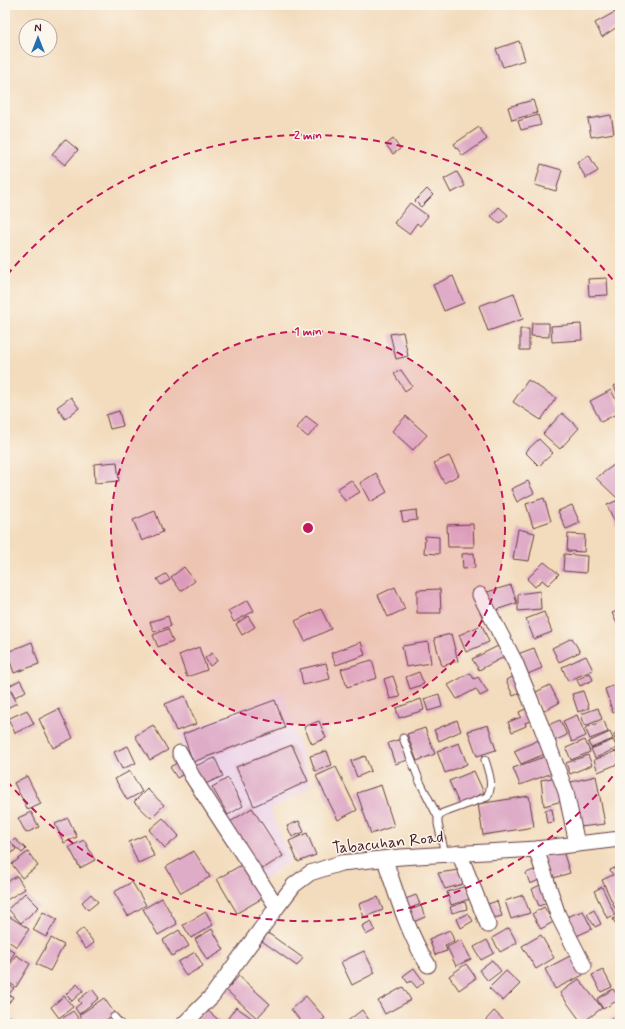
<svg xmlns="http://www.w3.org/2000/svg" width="625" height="1029" font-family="Mynerve,sans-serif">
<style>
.built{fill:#ecd1ea}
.building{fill:#dfacc8}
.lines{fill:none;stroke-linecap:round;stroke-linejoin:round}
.lane-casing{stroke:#633b41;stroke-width:9}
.street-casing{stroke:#633b41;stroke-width:17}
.lane{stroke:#fff;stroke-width:7}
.street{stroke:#fff;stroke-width:15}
.ring{fill:none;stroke:#c2185b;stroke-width:2;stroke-dasharray:7 5}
.labels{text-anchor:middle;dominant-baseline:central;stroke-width:3;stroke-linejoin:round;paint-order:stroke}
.street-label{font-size:16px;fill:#4a1f2b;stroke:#fbf7ec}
.centre{fill:#c2185b;stroke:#fbf7ec;stroke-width:2}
.ring-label{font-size:12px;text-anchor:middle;font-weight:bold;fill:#c2185b;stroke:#fbf7ec;stroke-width:3;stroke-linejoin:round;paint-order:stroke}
</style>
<rect width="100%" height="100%" fill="#fbf7ec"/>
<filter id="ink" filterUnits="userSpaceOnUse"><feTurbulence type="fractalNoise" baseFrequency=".025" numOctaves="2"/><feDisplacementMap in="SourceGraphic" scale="8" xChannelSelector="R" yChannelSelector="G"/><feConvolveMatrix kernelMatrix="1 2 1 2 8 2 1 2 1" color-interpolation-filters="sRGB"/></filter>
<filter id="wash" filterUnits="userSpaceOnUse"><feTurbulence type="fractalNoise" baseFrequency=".012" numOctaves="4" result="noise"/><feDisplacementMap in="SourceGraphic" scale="16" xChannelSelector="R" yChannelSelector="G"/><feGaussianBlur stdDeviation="0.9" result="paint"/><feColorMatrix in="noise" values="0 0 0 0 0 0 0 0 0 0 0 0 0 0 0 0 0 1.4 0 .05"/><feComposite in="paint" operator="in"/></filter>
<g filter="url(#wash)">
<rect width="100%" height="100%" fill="#f3dcbd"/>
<path class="built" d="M283,692L311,786L271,810L290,860L263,879L197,780L178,735Z"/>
<g id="blocks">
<path class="building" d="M615,12L620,19V25L602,37L595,23Z
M519,41L525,60L503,67L496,49Z
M533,100L537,113L512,120L508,107Z
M538,115L541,125L521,130L518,121Z
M611,115L614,133L591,137L588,119Z
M479,127L487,139L463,156L454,144Z
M65,139L78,150L65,165L52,154Z
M393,139L400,149L393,154L386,145Z
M589,155L598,171L586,178L577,163Z
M541,164L562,170L556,191L535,185Z
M457,172L465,186L451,193L444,179Z
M427,189L433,195L421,207L415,201Z
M410,203L428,216L420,226L417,223L409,234L394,223Z
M499,207L508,215L500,224L491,216Z
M453,276L464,303L444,311L433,285Z
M607,278L608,295L589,296L588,279Z
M514,293L523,319L488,331L479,306Z
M532,323H549V337L531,336Z
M581,324L582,340L552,342L551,326Z
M520,329H529V350H520Z
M403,332L408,356L396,359L390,334Z
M401,370L412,386L405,391L394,374Z
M528,380L556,398L541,420L513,402Z
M620,383V398L614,386Z
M611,390L620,408V412L601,422L590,401Z
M71,397L79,408L65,419L57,407Z
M119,411L123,426L110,429L106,415Z
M562,413L579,428L560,449L543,434Z
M306,416L318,425L308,437L297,428Z
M406,416L427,435L413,450L392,431Z
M539,439L553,453L539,466L525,452Z
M449,456L459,475L444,483L434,463Z
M117,462L119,481L95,483L94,464Z
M618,462L620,465V495L616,497L596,478Z
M376,473L387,492L370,502L360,483Z
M351,480L360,492L345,501L337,489Z
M528,481L534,493L517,502L511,489Z
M544,498L551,521L533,527L526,504Z
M620,499V528L618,529L607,505Z
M572,505L580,523L566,529L558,511Z
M416,510L417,520L403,522L401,512Z
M155,511L163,532L142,541L133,520Z
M473,524L474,547H448L447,525Z
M518,529L535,533L529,561L513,559Z
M568,534L585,535L584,552L567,551Z
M425,536L439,537V554L424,553Z
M474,553L475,568L463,569L462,554Z
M564,554L587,556L586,573L563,571Z
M544,562L559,574L548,585L542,580L535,587L527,579Z
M184,567L195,581L181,591L171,577Z
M166,574L170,580L161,585L157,579Z
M511,585L517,603L490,612L484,593Z
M395,587L405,609L388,617L378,595Z
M440,589L441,613H417V590Z
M540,591L541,609L518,611V594Z
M248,600L254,611L234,622L228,611Z
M321,609L331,629L305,641L295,621Z
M620,610V625L618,626L612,613Z
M544,612L552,632L534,639L526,619Z
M168,616L171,626L154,632L150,622Z
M248,616L255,627L242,635L236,624Z
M482,625L489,642L466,652L459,635Z
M168,629L173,641L158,647L153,635Z
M451,634L458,661L442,666L434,638Z
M572,638L580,652L559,662L552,648Z
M32,642L39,664L14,673L7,652Z
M361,642L365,655L336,665L331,653Z
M428,642L431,663L406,667L402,646Z
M502,644L508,655L479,670L472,659Z
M199,647L207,670L187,677L179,655Z
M534,648L542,668L523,676L515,655Z
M212,653L217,661L210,666L205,658Z
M586,656L593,670L568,681L562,667Z
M372,660L377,678L347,687L341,669Z
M326,663L330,679L303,685L300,669Z
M419,672L424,684L410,689L406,677Z
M470,673L474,679L478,677L488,692L480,696L476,689L457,699L448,685Z
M590,673L593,680L580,686L577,680Z
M517,675L525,691L513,696L506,680Z
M393,676L400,697L390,699L384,679Z
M20,680L26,691L15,697L9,686Z
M620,683V710L613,713L605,689Z
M550,685L559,703L543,711L534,693Z
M8,686L17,703L5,709V688Z
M583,691L589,708L578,712L572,694Z
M439,694L442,707L428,711L424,699Z
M185,696L196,724L176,731L165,704Z
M421,699L424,710L399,718L396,708Z
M275,700L285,728L193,762L183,734Z
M532,706L537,718L525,723L526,726L512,732L508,722L521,717L519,712Z
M598,708L602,719L585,726L581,714Z
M59,709L73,738L53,748L39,719Z
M27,710L34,724L15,733L8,719Z
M577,715L586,736L572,742L563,721Z
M457,720L461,731L439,741L434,730Z
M560,720L567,735L552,742L548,725Z
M319,721L326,738L312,744L304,727Z
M604,721L608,732L590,739L585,728Z
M153,725L168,750L150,760L135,736Z
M488,725L496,750L477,756L468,731Z
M425,728L435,754L417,761L407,734Z
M610,732L613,739L591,748L588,742Z
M401,739L408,760L395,764L388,743Z
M541,739L547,753L521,764L514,751Z
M585,740L590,752L571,760L566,748Z
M613,740L617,748L595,758L591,749Z
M459,743L467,764L445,773L437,751Z
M292,745L308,781L254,806L236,767Z
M128,746L136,763L122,769L114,752Z
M327,751L332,765L315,771L310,756Z
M616,751L620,763L598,772L594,760Z
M549,755L555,772L520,785L513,768Z
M588,755L592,765L570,774L566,763Z
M365,756L371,771L357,777L351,761Z
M215,758L223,776L203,785L195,766Z
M178,762L185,773L177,778L170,767Z
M336,767L357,810L338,820L316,776Z
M130,771L142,792L127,800L115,779Z
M474,771L484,793L459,804L449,781Z
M27,776L41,804L28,810L14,783Z
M596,776L605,824L580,827L567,783Z
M557,777L562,801L544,806L541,780Z
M228,778L243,806L228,815L212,787Z
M381,785L394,826L371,834L357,793Z
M147,789L164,805L151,818L134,802Z
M529,796L534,827L483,835L478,804Z
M252,808L283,856L261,870L230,822Z
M552,809L554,822L547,823L545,810Z
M31,812L39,827L26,833L18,818Z
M68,818L77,837L64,843L55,824Z
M163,818L179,836L165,848L149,830Z
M299,821L304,832L292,837L287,826Z
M307,833L316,855L298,862L289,841Z
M145,835L154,856L138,863L129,842Z
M15,839L26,849L22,853L12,844L16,849L7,858L5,857V842L7,840L11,843Z
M84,840L95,860L80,868L69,847Z
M562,848L570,873L550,879L542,855Z
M194,851L210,877L181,893L166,867Z
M28,852L38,866L22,878L12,864Z
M243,864L263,898L237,913L217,879Z
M620,866V908L616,910L602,880L613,875L610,870Z
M459,870L463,884L445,889L438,873Z
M534,870L539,880L530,884L526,873Z
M17,876L25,889L5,901V883Z
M132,882L146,905L128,916L114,892Z
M540,885L547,903L539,906L532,889Z
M466,886L470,899L451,905L447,892Z
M602,887L615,915L607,918L594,891Z
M25,893L39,907L21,923L8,909Z
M91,894L98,902L88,910L82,902Z
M416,895L420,904L407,910L403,900Z
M523,895L530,913L511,919L505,901Z
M378,897L383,910L364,917L359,904Z
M162,898L177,924L158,935L143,909Z
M497,901L502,916L490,919L485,905Z
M465,902L467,909L452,913L450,907Z
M421,906L425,917L411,923L407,911Z
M544,907L553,922L541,929L532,914Z
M594,910L601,924L595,927L587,914Z
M583,911L592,929L572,938L563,918Z
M43,912L57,919L46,937L33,930Z
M206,912L213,925L191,938L183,925Z
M468,913L473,921L461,928L457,919Z
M7,915L29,929L17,947L5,939V918Z
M620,915V931L613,919Z
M371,921L375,930L366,935L362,926Z
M83,928L94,943L86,949L75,935Z
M509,928L517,943L500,952L492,938Z
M212,929L224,950L207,960L195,939Z
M179,930L189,946L172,956L163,940Z
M450,930L454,941L445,945L447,951L435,955L429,939Z
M268,933L303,958L297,966L262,941Z
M541,935L554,958L536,969L522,946Z
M51,938L64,945L50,971L36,964Z
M461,940L471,959L456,966L447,947Z
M487,940L494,953L481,960L474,947Z
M5,946L15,952L5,968Z
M364,951L375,973L352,985L341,962Z
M195,952L203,966L186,976L178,962Z
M16,955L30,964L16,987L5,980V971Z
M572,955L583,975L555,989L545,969Z
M492,960L501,971L488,981L479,970Z
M466,964L476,978L459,990L449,976Z
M414,968L424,982L417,988L411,981L408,983L403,976Z
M603,970L612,987L601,992L592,975Z
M506,971L520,984L503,1001L489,988Z
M239,976L270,1004L257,1018L226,990Z
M579,979L602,1008L582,1023L560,993Z
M5,982L14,988L9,994L5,991Z
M77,984L83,991L72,1001L66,994Z
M403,987L411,1000L385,1014L378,1001Z
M92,989L99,998L79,1014L75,1008L81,1003L78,1000Z
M613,989L620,999L603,1009L597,999Z
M5,992L13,997L5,1008Z
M64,996L73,1007L59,1018L51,1007Z
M306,996L325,1018L317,1024H303L291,1009Z
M104,998L115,1014L100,1024H85L79,1015Z
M236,1007L260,1024H224Z
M206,1009L223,1024H193Z
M362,1010L372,1024H346L345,1023Z
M73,1011L81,1022L78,1024H61L59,1021Z
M494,1011L508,1024H486L484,1022Z
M9,1016L19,1024H7L5,1021Z
M612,1017L620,1021V1024H609Z"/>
</g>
</g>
<g filter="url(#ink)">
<use href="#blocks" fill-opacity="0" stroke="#633b41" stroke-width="1"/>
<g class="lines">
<defs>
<path id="lane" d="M618,736L620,741
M403,738L420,782L438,817
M445,854L438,824V817L443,813L487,797C494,785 489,773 485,760
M114,1017L120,1024"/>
<path id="street" d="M480,595L515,662L542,728L566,792L577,844
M180,753L192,776L277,907
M536,849L558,915L584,966
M459,853L488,925
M385,860C397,896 408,933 428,965
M184,1024L212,996L277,907L294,885L310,873L341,863L401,857L536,849L620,839"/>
</defs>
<use href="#lane" class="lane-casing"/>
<use href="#street" class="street-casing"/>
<use href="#lane" class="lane"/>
<use href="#street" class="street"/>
</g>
</g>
<circle cx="308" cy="528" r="197" fill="#c2185b" fill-opacity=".12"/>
<g class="ring">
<circle cx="308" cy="528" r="197"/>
<path d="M620 767A393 393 0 0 1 7 781M7 275A393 393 0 0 1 620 289"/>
</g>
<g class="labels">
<g class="street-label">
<text transform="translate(388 843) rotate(-6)">Tabacuhan Road</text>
</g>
</g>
<circle cx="308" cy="528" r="6" class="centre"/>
<g class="ring-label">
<text x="308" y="139">2 min</text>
<text x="308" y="335">1 min</text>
</g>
<rect width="625" height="1029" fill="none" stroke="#fbf7ec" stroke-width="20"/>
<g transform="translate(38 38)"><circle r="19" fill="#fbf7ec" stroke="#b4a19f"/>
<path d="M0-3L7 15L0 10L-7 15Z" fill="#1f6fb2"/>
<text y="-6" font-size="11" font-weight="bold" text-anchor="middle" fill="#4a1f2b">N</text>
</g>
</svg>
